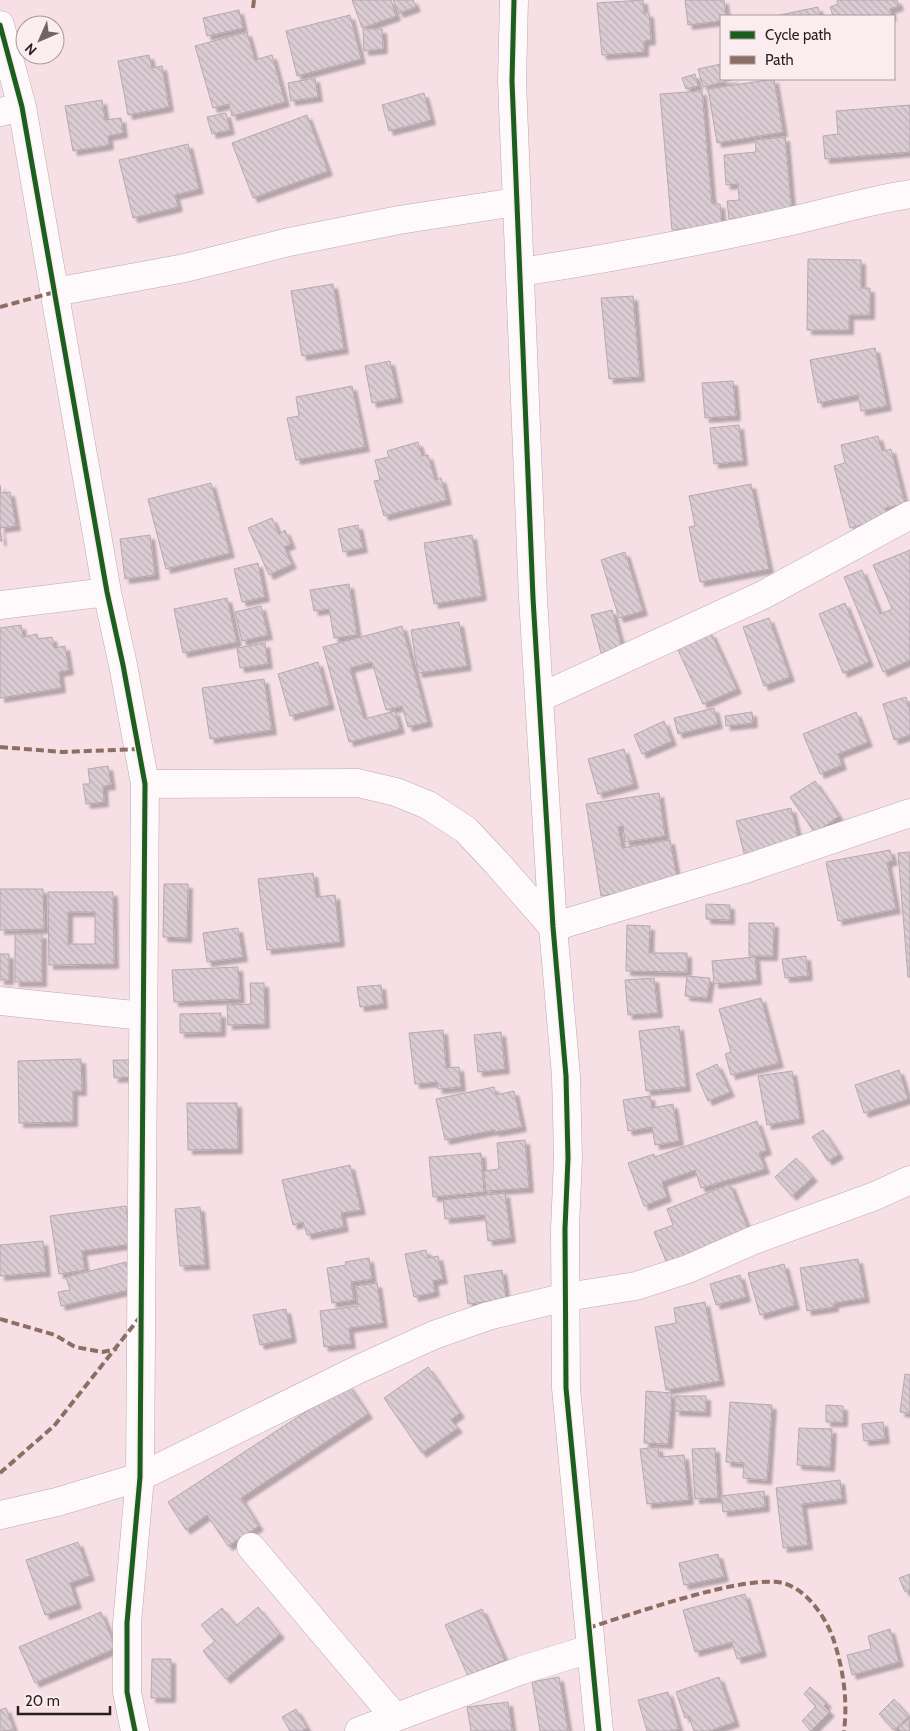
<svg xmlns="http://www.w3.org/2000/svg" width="910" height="1731" font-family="Cabin,sans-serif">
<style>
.building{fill:url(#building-back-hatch);stroke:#b7a8af;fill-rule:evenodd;filter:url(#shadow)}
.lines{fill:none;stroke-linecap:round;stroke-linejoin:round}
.minor-casing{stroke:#baa9ad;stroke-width:29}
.minor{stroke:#fefafb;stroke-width:28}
.quiet{stroke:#8d6e63;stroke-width:4;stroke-dasharray:8 4;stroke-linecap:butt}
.cycleway-casing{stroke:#fbecf0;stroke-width:8}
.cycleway{stroke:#1b5e20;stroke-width:5}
</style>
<defs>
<pattern id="building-back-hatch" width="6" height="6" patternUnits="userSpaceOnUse" patternTransform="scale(1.25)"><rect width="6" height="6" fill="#dbccd4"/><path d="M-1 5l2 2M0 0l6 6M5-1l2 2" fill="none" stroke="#bcafb6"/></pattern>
<filter id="shadow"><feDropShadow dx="4.5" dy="4.5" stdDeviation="1" flood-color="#0004"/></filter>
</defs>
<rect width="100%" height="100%" fill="#f6e0e6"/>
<path class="building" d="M352,0H391L396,16L362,28Z
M393,0H413L416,7L399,13Z
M643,0L644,13H649L651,40L644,41V52L602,55L597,3Z
M685,0H724L726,16H721V21L688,25Z
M837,0H897L899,6L890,9L892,16H833L830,7L838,4Z
M818,7L820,16H775Z
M239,10L243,28L207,36L203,18Z
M350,15L361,59L297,76L286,31Z
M363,29H382L383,49L364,51Z
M247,32L255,60L272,55L285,102L232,116L229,104L213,108L195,46Z
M149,55L152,68L162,66L169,107L128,115L118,61Z
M721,64V79H735L703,87L698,69Z
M695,74L698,86L686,89L682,78Z
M315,78L318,97L291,101L288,83Z
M774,79L783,132L717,143L708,89Z
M702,91L712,204H720L722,225L672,230L660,94Z
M424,93L431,120L389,131L382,105Z
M102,100L105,120L121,118L123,133L108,136L109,145L73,151L65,106Z
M910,105V152L825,159L823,136L838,134L836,111Z
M226,113L230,130L212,134L207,117Z
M307,115L328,171L253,198L232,143Z
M785,137L792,214L729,219L727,201L739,200L738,184L726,185L724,155L756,152L755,140Z
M188,144L199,189L175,195L178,207L133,218L119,160Z
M808,259L861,260V288H870V315H849V330H807Z
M333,284L344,349L302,356L291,291Z
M633,296L640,377L609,379L601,298Z
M875,348L887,406L861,411L858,395L818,403L810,360Z
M390,361L398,398L372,403L365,366Z
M733,381L736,416L705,418L702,383Z
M352,386L365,447L296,460L287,418L299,416L296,397Z
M739,425L743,461L714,464L710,428Z
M878,436L882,451L891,449L905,504L885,508L888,518L850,528L834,466L845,463L841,445Z
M418,442L422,456L428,455L435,480L441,478L447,500L384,516L374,481L380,480L375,460L389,457L387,451Z
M211,483L230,553L166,569L148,499Z
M751,484L769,569L700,582L689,527L695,526L689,496Z
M0,485L1,493L10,492L16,526L0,528L2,541H0Z
M272,518L279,534L285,530L291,544L284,547L292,564L269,575L248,528Z
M358,525L363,548L343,552L338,529Z
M150,535L155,575L125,579L120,539Z
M472,535L482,596L434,604L424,543Z
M910,550V660L883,672L844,577L862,570L880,614L892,609L873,565Z
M625,552L643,611L619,618L601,560Z
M258,563L265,597L242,602L234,569Z
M349,584L357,635L334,638L329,609L314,611L310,590Z
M227,598L237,642L183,653L174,609Z
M845,603L869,662L843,673L819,614Z
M261,606L268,635L242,641L235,612Z
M612,610L622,647L601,653L591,615Z
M769,618L790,677L764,686L743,627Z
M459,622L467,666L418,673L411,630Z
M21,625L23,637L37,634L38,639L52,637L54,648L65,646L69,670L59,672L61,688L0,698V628Z
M402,626L428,722L408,727L402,706L386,710L372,662L350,668L364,719L395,711L400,729L349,742L323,647Z
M711,633L737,689L703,704L677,648Z
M265,643L268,664L240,668L237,648Z
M318,662L330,705L290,716L278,674Z
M264,679L272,730L210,739L202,688Z
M906,697L910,712V735L894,740L883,704Z
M714,708L718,724L678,734L674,718Z
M752,712L753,723L726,726L725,716Z
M856,712L868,742L838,754L842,765L820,774L803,734Z
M664,721L672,741L642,754L634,735Z
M624,749L634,784L598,794L588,759Z
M108,766L111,785L103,786L104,802L86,804L83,784H90L88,769Z
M815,781L839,816L815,833L790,797Z
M659,793L665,836L625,842L623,826L618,827L622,848L670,840L678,884L601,896L586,804Z
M791,808L800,844L745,857L736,821Z
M890,850L893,861L887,862L896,909L838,921L826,862Z
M910,852V977H908L898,853Z
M313,873L316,897L335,895L340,942L267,950L258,879Z
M164,884H188L187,938L163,937Z
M0,889H43L44,929L0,930Z
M48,892H113L114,964L49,965ZM68,912H95V944H68Z
M706,904L730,905V920L706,919Z
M749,923H774L773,956H749Z
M627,925L650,926L649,953H687V972L626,971Z
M238,928L243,957L207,962L203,933Z
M15,934H42V982H15Z
M0,954H9V980H0Z
M806,956L808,976L785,978L782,959Z
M755,957L757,980L714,984L712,961Z
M238,967L240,999L174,1002L172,970Z
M687,976L710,978L707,998L685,996Z
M654,978L658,1013L628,1015L625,980Z
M250,983H264L265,1024L228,1025L227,1005L251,1004Z
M381,985L383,1004L360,1007L357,987Z
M761,998L779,1063L731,1075L725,1054L731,1052L719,1009Z
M221,1013V1032L180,1033V1014Z
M679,1026L686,1087L646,1091L639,1031Z
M443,1030L446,1068L459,1067L461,1087L438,1089L437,1082L415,1084L409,1033Z
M501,1032L505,1069L478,1072L474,1035Z
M81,1059L82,1091H73V1122L19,1123L18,1061Z
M113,1060H133V1077L114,1078Z
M717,1064L730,1092L708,1101L696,1074Z
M899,1070L908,1099L864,1113L855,1085Z
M792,1071L800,1119L767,1125L758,1076Z
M494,1087L496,1095L514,1091L522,1127L495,1132V1130L445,1140L436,1099Z
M650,1096L652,1108L673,1104L679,1141L655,1145L652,1127L628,1131L623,1100Z
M187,1103H237L238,1149L188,1150Z
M757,1121L767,1150L759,1153L765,1169L701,1188L695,1170L662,1182L667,1197L644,1206L628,1163L654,1154L655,1157Z
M823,1130L839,1154L828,1161L812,1137Z
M525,1140L529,1188L486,1191L484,1171L499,1169L497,1143Z
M481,1153L484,1192L433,1197L429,1157Z
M796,1158L813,1177L792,1196L775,1177Z
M350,1165L361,1210L341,1213L344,1227L307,1235L303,1222L293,1225L282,1180Z
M730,1184L750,1233L668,1266L654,1232L673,1225L667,1209Z
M505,1193L511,1238L488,1241L485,1215L445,1219L443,1200Z
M126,1206L131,1244L82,1251L85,1270L59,1274L50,1216Z
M200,1207L205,1265L180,1266L175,1209Z
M43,1241L46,1272L0,1276V1245Z
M426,1250L428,1258L438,1256L443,1279L433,1281L435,1292L414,1297L405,1254Z
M369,1258L372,1279L351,1282L354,1300L332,1303L327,1268L346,1265L345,1262Z
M858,1259L865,1298L834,1303V1307L807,1311L800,1268Z
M126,1262L133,1289L61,1306L58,1292L70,1290L66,1277Z
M784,1264L795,1305L760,1315L748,1273Z
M502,1270L506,1299L468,1304L464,1276Z
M740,1275L746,1297L716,1305L710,1284Z
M377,1283L383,1323L349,1328L351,1344L324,1347L320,1311L358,1306L356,1286Z
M705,1302L720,1381L666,1390L655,1327L676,1323L674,1308Z
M286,1309L292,1338L260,1345L253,1315Z
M428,1367L460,1413L451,1420L458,1428L422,1453L384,1398Z
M905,1374L910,1375V1413L900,1412Z
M348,1384L368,1414L241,1498L259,1526L228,1546L207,1515L186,1530L168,1502Z
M646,1391L672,1393L668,1444L644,1443Z
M675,1396H706V1412L675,1411Z
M730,1402L772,1405L767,1480L743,1478L744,1463L726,1462Z
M826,1405L843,1406V1422H826Z
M883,1422L885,1439L864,1441L862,1424Z
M799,1428L832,1429L830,1467L797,1465Z
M658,1447L659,1457L684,1455L689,1500L647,1504L640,1449Z
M715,1448L718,1498L695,1499L692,1449Z
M840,1480L842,1499L802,1504L808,1545L783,1548L776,1488Z
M764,1491L765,1507L723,1512L721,1496Z
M78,1542L90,1576L70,1583L77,1604L45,1615L26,1560Z
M718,1554L724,1577L684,1585L679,1563Z
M910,1574V1593L909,1590L905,1592L899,1578Z
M745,1594L762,1652L737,1659L732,1642L695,1652L683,1610Z
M258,1607L280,1634L226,1679L203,1651L215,1641L201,1625L222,1608L236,1626Z
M482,1609L505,1660L468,1676L445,1625Z
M101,1612L116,1648L35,1683L19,1647Z
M890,1629L899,1662L852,1675L847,1655L871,1649L868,1636Z
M152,1659H171V1698H151Z
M559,1677L568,1731H540L532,1682Z
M719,1677L735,1722L709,1731H694L689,1716L685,1718L676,1692Z
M810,1687L827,1703L824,1706L830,1712L811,1731L802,1721L816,1706L804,1694Z
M668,1692L679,1729L670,1731H647L638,1700Z
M894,1699L909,1716L894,1730L879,1714Z
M508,1702L512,1731H471L467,1707Z
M6,1708L14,1730L0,1731V1710Z
M296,1709L307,1728L302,1731H290L282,1717Z
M909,1719L910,1731H901L898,1728Z"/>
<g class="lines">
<defs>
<path id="minor" d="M514,0L512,81L533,598L553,927L566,1076L568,1158L565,1229L566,1388L599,1731
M0,25L22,107L107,592L123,665L145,784L140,1477L127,1623V1692L135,1731
M0,112L22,107
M521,272C612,258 702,241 791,221C831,212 870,200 910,194
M55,292L185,268L289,242L399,220L516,202
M0,605L107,592
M539,698L763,595L910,515
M145,784L358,783L396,792L428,805L466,830L496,862L553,927L748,868L910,813
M0,1001L143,1016
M0,1515L57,1502L140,1477L359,1369L434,1335L488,1316L566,1297L636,1286L688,1269L754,1240L875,1196L910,1180
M251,1547L394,1716
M359,1731L522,1670L590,1649"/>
</defs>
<use href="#minor" class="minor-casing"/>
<use href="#minor" class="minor"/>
<path class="quiet" d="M253,8L254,0
M0,307L55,292
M0,747L63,752L139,749
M0,1319L55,1335L75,1347L102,1352L117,1349
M0,1473L54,1426L140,1317
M588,1628C630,1615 744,1574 783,1583C806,1589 825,1616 833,1638C843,1668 848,1699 844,1731"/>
<defs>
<path id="cycleway" d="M514,0L512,81L533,598L553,927L566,1076L568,1158L565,1229L566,1388L599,1731
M0,25L22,107L107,592L123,665L145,784L140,1477L127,1623V1692L135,1731"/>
</defs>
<use href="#cycleway" class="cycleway-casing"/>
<use href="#cycleway" class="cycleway"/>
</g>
<rect x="720" y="15" width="175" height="65" fill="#fbecf0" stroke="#a89a9d"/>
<rect x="730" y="31" width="25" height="8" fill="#1b5e20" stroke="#a89a9d"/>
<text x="765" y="40" font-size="15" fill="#2b1e21">Cycle path</text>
<rect x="730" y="56" width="25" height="8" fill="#8d6e63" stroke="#a89a9d"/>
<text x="765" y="65" font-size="15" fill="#2b1e21">Path</text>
<g transform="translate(40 40) rotate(225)"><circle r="24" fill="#fbecf0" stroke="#a89a9d"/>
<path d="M0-4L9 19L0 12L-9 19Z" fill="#726266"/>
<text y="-8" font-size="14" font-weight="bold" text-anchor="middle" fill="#2b1e21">N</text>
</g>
<path d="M18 1706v8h92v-8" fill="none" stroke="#2b1e21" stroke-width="2.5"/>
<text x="25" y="1706" font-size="15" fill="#2b1e21" stroke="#fbecf0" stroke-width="4" paint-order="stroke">20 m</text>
</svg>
